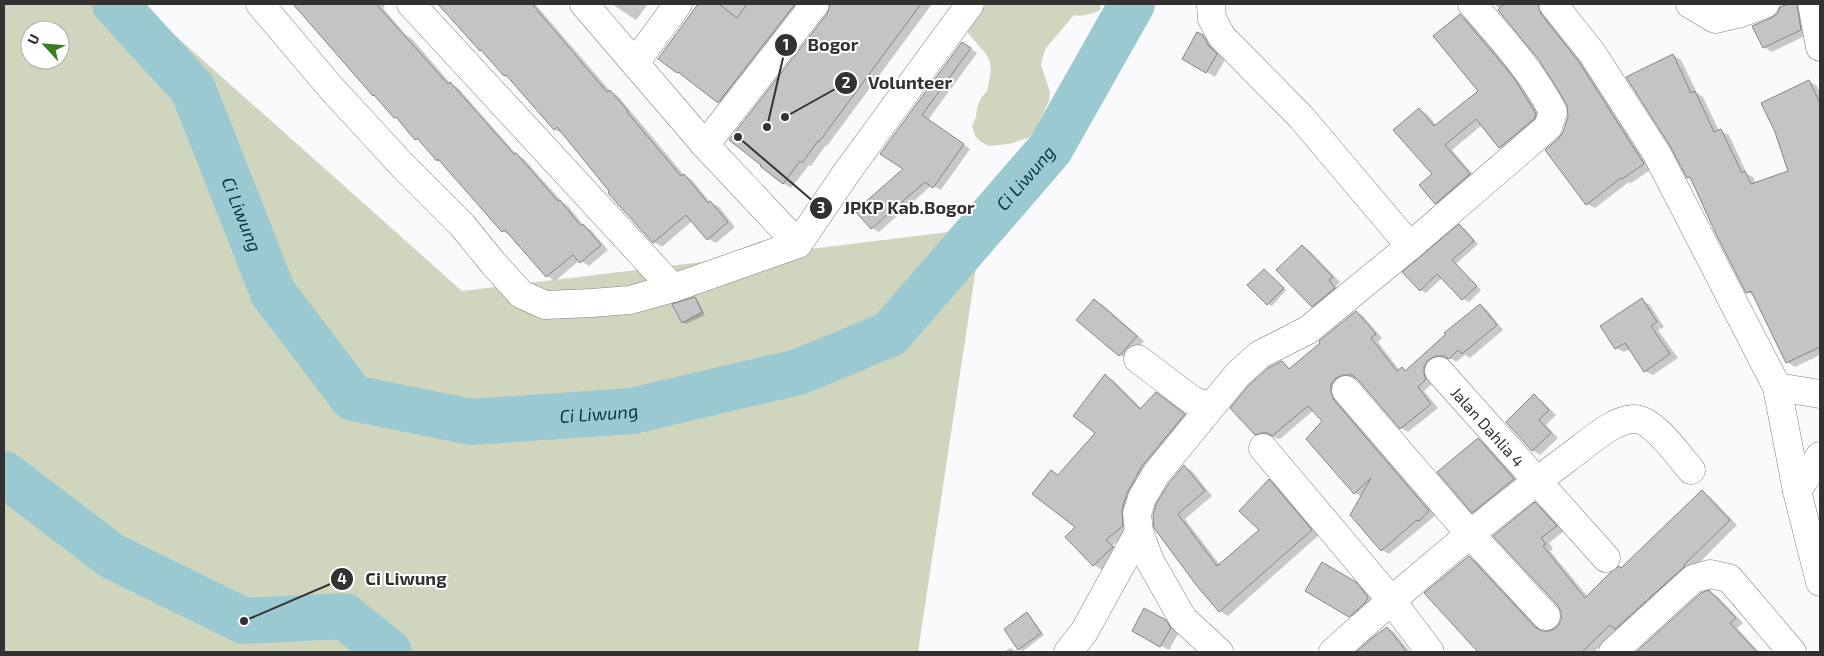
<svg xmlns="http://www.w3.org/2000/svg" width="1824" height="656" font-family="'Exo 2',sans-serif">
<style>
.green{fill:#d0d6be;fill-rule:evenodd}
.shadow{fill:#0003}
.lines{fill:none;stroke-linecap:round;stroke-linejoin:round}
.river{stroke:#9ac9d2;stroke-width:46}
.building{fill:#c5c3c4;stroke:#868585}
.minor-casing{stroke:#7f7f80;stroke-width:29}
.minor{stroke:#fff;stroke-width:28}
.labels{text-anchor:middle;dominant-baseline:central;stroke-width:4;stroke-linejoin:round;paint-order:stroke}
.street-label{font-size:16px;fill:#323232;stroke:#fff}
.water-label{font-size:18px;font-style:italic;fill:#08353d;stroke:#fff}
.leader{fill:none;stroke:#323232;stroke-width:2}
.callout-dot{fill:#323232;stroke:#fff;stroke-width:2}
.mark-label{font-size:15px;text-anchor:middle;font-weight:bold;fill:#fff}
.callout-label{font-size:18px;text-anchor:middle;font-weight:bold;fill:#323232;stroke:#fff;stroke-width:4;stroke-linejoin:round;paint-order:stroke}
</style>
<rect width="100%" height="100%" fill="#fafafc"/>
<path class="green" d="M4,4H140L462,291L982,228L918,652H4ZM30,30H60V60H30Z
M988,4H1101L1100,10C1091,14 1084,17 1074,15L1046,48L1043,56L1041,65L1050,92L1049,101L1038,124L1034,133L1028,138L1009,144L989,146L981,142L975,136L972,126L976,117L977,108L981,98L987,91L991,71L990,62L986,54L968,33C970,14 970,12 988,4Z
M1112,4H1152C1136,18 1128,11 1112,4Z"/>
<path class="shadow" d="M295,4H383L385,6L383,8L406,35L412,39L450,83L458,88L517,155L524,159L563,203L568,206L584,226L591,230L608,250L589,266L580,260L555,281L547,276L511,236L503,231L443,163L437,160L423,143L416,139L401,121L395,117L378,98L374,95Z
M434,4H535L611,92L618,96L684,175L692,180L710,202L719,207L735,227L716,243L708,239L692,221L662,247L654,242L563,134L554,129L511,79L504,75L442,7Z
M612,4H648L636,20Z
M696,4H807L727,107L659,58L696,9Z
M831,4H932L827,146L826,145L811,166L809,165L791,188L783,183Z
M1495,4H1544L1652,169L1631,183L1629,182L1595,208L1587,204L1559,140L1564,132L1569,117L1568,104L1540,59Z
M1791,4H1802L1809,34L1772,52L1764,47L1781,8Z
M1460,16L1468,20L1522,84L1544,119L1508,152L1500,147L1482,125L1452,150L1477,179L1444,208L1436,203L1433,175L1419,110L1427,114L1437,126L1479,92Z
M1198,33L1211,41L1216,51L1225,60L1215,77L1184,58Z
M969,47L977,53L928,120L970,149L941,190L932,185L879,232L872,228L905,169L882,153Z
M1673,55L1681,60L1697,93L1703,97L1719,131L1729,135L1747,174L1753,177L1756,184L1790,172L1809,81L1817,86L1820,93V266L1806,272L1820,303V355L1795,367L1787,362L1756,297L1747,292L1692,180L1688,177Z
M1459,226L1465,229L1478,244L1456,264L1481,290L1469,302L1463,299L1442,278L1426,293L1420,290Z
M1302,246L1310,251L1340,282L1336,286L1342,293L1321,310L1312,306Z
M1264,270L1286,290L1272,306L1268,304Z
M695,298L698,301L705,315L686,324L682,322Z
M1642,300L1650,305L1664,327L1658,330L1678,358L1653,375L1645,371L1630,349L1624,352L1616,348Z
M1095,301L1103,305L1144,341L1128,360L1120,355L1078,320Z
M1480,305L1487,310L1503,330L1470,358L1465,355L1456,362L1452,359H1444L1433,383L1424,391L1438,408L1408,432L1401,428L1359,379L1350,378L1337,397L1341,405L1436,515L1389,554L1382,550L1362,497L1355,493L1324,421L1314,410L1280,439L1269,436L1263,438L1256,434L1282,362L1291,369L1356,312L1363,316L1382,338L1378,342L1400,371L1402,369L1406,371Z
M1105,376L1113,380L1142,409L1164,398L1192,419L1130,530L1113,545L1120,552L1102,570L1094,565L1067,537L1077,527L1059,476L1097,433Z
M1534,396L1542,401L1556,415L1546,425L1558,438L1540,455L1532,450Z
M1478,440L1486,444L1522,484L1481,516L1473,512Z
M1184,467L1192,471L1212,496L1185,519L1220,565L1261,530L1269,480L1277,485L1319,535L1228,616L1220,611L1156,528Z
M1702,492L1710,497L1737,525L1692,570L1617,630L1594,652H1479L1426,593L1469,557L1477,562L1542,632H1550L1557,629L1562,620V612L1558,605L1495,536L1535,504L1543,508L1564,531L1549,543L1553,549L1550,551L1588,597L1622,569Z
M1322,564L1364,589L1376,603L1358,620L1307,590Z
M1709,592L1717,596L1743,623L1737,628L1759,652H1638Z
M1145,610L1174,627L1178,634L1169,650L1133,631Z
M1027,613L1030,616L1044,635L1023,651L1019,649Z
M1387,628L1394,632L1410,652H1366L1363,648Z
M1010,648L1017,652H1004Z"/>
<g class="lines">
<g class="river">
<path id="s1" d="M115,4L193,89L273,293L353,398L471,422L632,411L798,372L890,334L1050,149L1132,4"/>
<path d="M4,474L112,556L244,621L344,616L389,652"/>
</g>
</g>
<path class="building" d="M293,4H376L448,84L450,82L514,154L516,153L558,201L560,200L581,226L583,224L601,245L580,263L573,255L546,277L505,230L502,232L438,159L437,161L417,138L415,140L396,117L394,118L374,95L373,96Z
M438,4H532L607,92L610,90L628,111L627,112L681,176L684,174L708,203L710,201L728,222L707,240L686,215L653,243L608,193L609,191L557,127L554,130L506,75L504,76L481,50L480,51Z
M698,4H719L737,18L747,4H795L718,103L678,72L677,73L658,59Z
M830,4H921L819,142L818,141L802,163L800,161L783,184L760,166L761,165L729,140L827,14Z
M1504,4H1538L1541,14L1579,62L1644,164L1622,179L1621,178L1586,205L1545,150L1558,139L1563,132L1568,117L1567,105L1539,60L1498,10Z
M1788,4H1797L1801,30L1763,48L1752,26L1771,18L1777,14L1780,7Z
M1460,14L1514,78L1536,114L1535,118L1499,148L1476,119L1445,145L1470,174L1435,204L1419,185L1432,174L1393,130L1419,108L1434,126L1478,91L1433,36Z
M1197,32L1203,35L1208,45L1217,54L1206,73L1182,59Z
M962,42L971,48L922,115L964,144L933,188L925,182L871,229L855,211L903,169L880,154Z
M1673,54L1691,93L1695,91L1714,132L1721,129L1742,173L1745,171L1751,184L1788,171L1775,132L1761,103L1809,80L1820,103V347L1786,363L1751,291L1746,293L1716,234L1690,177L1687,178L1670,146L1626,77Z
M1459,224L1474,241L1452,260L1477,286L1462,300L1437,274L1420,291L1402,272Z
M1302,245L1333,277L1329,280L1335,288L1312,307L1276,270Z
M1264,269L1284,288L1267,305L1247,285Z
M695,297L702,312L682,323L672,304Z
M1642,298L1657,322L1651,326L1670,354L1644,372L1625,343L1615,349L1600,326Z
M1094,299L1137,336L1119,356L1076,320Z
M1480,304L1497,325L1462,354L1458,350L1449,359L1443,356H1436L1428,360L1424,367V374L1426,379L1418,387L1431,404L1400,429L1358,380L1352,375H1343L1336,378L1331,384V392L1334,400L1429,511L1419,521L1417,520L1381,551L1350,515L1371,478L1354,494L1306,439L1322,421L1308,406L1272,436L1268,433H1261L1255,435L1230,408L1249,385L1268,368L1282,361L1289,369L1320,343L1319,341L1356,311L1376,334L1371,338L1397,371L1402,367L1405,371L1446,334L1444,333Z
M1105,374L1140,409L1156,392L1185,414L1142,466L1127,493L1122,510L1123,526L1106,540L1113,547L1093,566L1065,537L1075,527L1032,494L1051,470L1058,475L1095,433L1073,416Z
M1534,394L1549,410L1539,420L1551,433L1532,451L1506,422Z
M1478,438L1514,479L1472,513L1437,472Z
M1184,465L1205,491L1178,514L1217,566L1259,530L1239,511L1269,479L1312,530L1219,612L1197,586L1154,528L1153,516L1156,504L1169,483Z
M1702,490L1730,520L1684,565L1685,566L1615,629L1610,625L1582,652H1478L1424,593L1469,556L1535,627L1542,631H1550L1557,627L1561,620V612L1558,606L1493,536L1535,502L1557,526L1541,538L1546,544L1543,546L1585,598L1611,572L1619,566L1621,568Z
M1322,562L1356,582L1368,597L1365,603L1349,617L1305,591Z
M1709,590L1736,618L1730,623L1757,652H1636L1701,593Z
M1144,608L1166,620L1171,628L1160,647L1132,631Z
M1027,612L1041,633L1018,650L1004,629Z
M1387,627L1407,652H1356L1372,638Z"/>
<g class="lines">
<defs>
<g id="minor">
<path d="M260,4L332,89L403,166L462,225L493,263L521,294L545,305L592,303L630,300L673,288L798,244L847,172L970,4"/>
<path d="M411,4L673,288"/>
<path d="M584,4L705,145L798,244"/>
<path d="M1211,4L1212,19L1222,37L1301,117L1410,246"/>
<path d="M1553,4L1592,53L1657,154L1777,387L1797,491L1820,582"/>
<path d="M1690,4L1715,19L1741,13L1765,4"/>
<path d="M1812,4L1820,47"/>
<path d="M635,63L678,4"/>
<path d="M705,145L815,4"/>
<path d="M1138,359L1192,400L1210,407"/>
<path id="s2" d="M1439,371L1606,558"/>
<path d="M1777,387L1820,394"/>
<path d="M1346,390L1470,534L1546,616"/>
<path d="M1263,448L1391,600L1430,652"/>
<path d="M1797,491L1820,456"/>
<path d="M1068,652L1084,632L1139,532"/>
<path d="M1219,652L1183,619L1150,561L1139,532L1137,514L1142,498L1156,474L1238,374L1259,355L1308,330L1410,246L1548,127L1553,112C1533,72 1501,38 1472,4"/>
<path d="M1333,652C1409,584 1487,518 1569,457C1586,445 1612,420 1633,419C1652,417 1679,456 1691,470"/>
<path d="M1613,652L1693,579L1710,574L1729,578L1792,652"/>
</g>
</defs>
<use href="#minor" class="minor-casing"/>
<use href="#minor" class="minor"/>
</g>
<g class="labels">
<g class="street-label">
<text stroke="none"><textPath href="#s2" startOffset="74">Jalan Dahlia 4</textPath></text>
</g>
<g class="water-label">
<text stroke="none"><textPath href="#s1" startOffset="1225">Ci Liwung</textPath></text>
<text stroke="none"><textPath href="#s1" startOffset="250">Ci Liwung</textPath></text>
<text stroke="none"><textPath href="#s1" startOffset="715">Ci Liwung</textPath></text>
</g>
</g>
<path class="leader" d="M767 127L786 45M785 117L846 83M738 137L821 208M244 621L342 579"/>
<g class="callout-dot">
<circle cx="767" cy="127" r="5"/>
<circle cx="785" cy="117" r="5"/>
<circle cx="738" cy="137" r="5"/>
<circle cx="244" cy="621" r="5"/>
<circle cx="786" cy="45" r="12"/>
<circle cx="846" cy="83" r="12"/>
<circle cx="821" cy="208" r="12"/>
<circle cx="342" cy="579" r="12"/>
</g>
<g class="mark-label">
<text x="786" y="50">1</text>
<text x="846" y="88">2</text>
<text x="821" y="213">3</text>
<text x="342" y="584">4</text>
</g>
<g class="callout-label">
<text x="833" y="51">Bogor</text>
<text x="910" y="89">Volunteer</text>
<text x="909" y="214">JPKP Kab.Bogor</text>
<text x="406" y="585">Ci Liwung</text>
</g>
<rect width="1824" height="656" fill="none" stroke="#323232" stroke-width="10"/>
<g transform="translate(45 45) rotate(296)"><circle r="24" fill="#ffffff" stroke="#adadad"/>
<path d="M0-4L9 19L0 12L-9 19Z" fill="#3a7d1f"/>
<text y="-8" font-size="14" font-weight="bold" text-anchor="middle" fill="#323232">U</text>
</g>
</svg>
